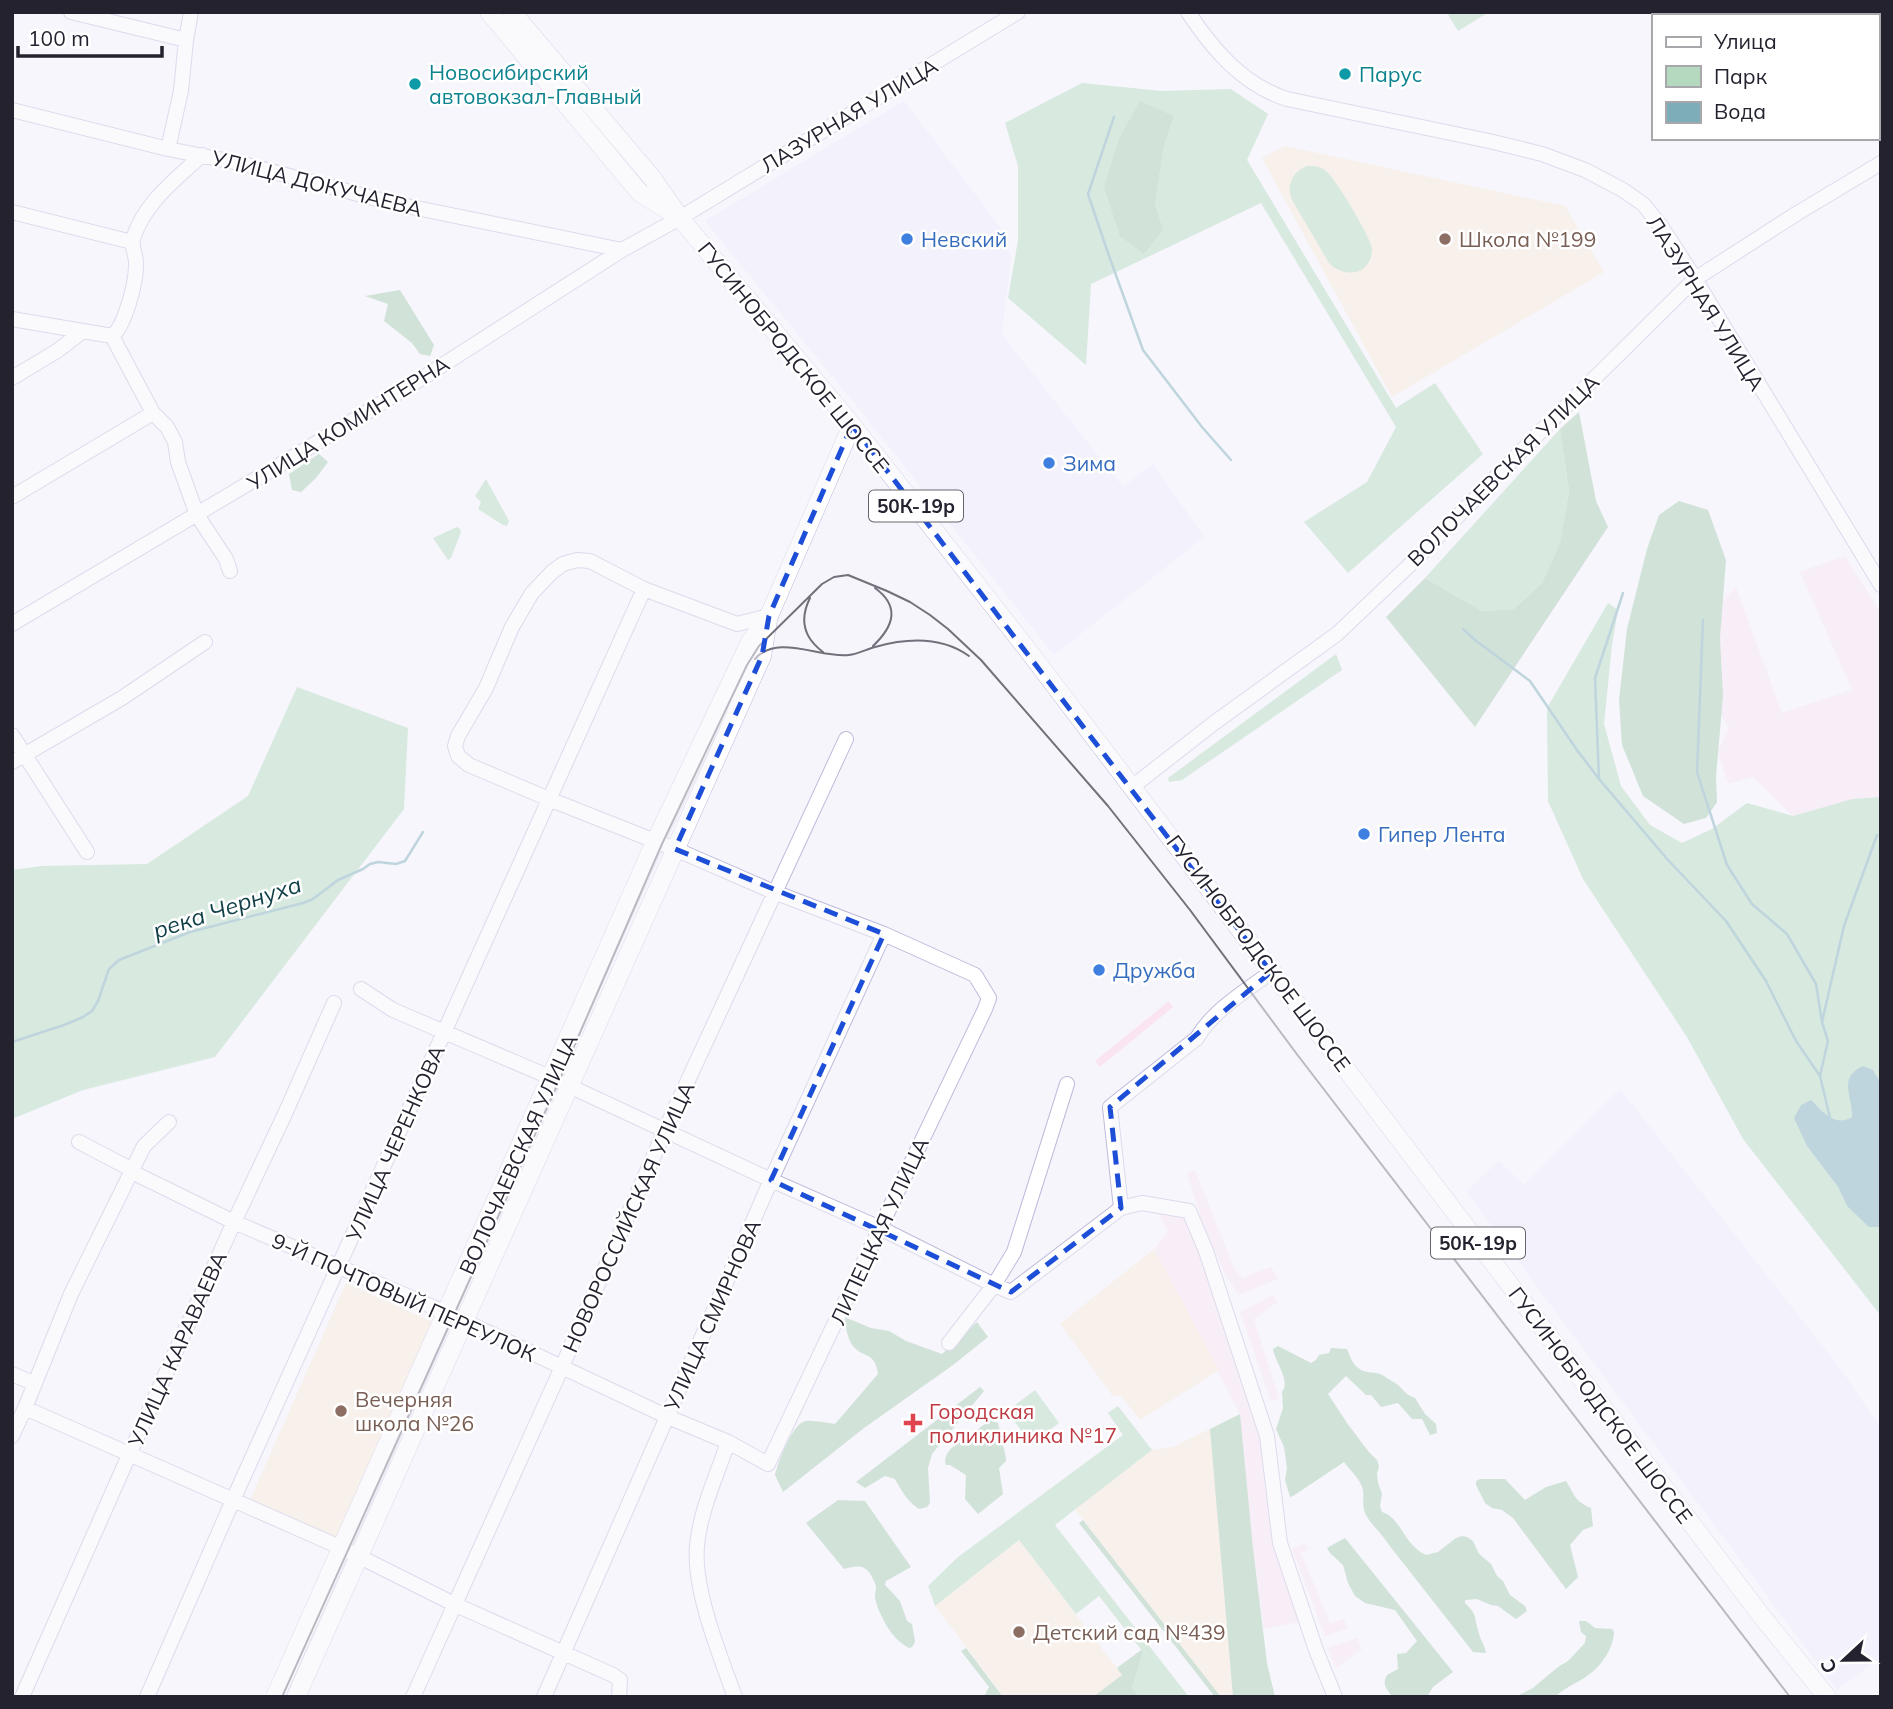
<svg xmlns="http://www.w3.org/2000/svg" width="1893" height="1709" font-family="Mulish,sans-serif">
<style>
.built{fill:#edebfc}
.industrial{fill:#fbe4f2}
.education{fill:#f9e9d7}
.green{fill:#b4d9be;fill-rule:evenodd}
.forest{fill:#a4c9ae}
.water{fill:#7dadb9}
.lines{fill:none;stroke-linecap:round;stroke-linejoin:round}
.stream{stroke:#7dadb9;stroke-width:2.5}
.minor-casing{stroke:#bebada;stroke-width:16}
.major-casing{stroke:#bebada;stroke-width:19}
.minor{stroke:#fff;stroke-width:14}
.major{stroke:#fff;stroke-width:18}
.tram{stroke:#72707b;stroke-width:2}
.marked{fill:none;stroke:#1d4ed8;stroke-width:5;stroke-dasharray:14 9;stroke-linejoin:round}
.culture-dot{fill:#0f9aa8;stroke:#fff;stroke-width:2.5}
.shop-dot{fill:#3f7fe0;stroke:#fff;stroke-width:2.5}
.education-dot{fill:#8d6e63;stroke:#fff;stroke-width:2.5}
.health-dot{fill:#e0444e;stroke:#fff;stroke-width:2.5}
.labels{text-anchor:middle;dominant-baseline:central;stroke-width:5;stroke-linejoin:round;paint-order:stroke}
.shield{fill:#fff;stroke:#66646d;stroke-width:2}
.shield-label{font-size:19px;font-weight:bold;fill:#24222f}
.culture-label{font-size:21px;fill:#0d838f;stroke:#fff;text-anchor:start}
.street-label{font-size:21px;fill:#24222f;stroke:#fff}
.shop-label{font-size:21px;fill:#366cbe;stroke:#fff;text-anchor:start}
.education-label{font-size:21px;fill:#785e54;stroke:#fff;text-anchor:start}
.health-label{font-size:21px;fill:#be3a42;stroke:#fff;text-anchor:start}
.water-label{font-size:23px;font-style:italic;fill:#113f48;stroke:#fff}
</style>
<rect width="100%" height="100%" fill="#f6f5fc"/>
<path class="built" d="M904,101L1000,227L1011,256L1002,335L1123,487L1153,464L1204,537L1054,655L856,405L705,221Z
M1620,1089L1842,1371L1881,1429V1657L1837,1690L1466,1191L1499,1161L1524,1185Z"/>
<path class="industrial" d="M1845,556L1881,613V797L1852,799L1793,816L1753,777L1728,784L1718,752L1729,727L1721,715L1723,696L1720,638L1723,601L1736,587L1782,713L1852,690L1800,572Z
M1169,1001L1173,1007L1100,1067L1095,1061Z
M1195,1170L1234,1268L1242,1278L1271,1267L1278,1279L1239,1295L1225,1274L1201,1218L1187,1173Z
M1157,1210L1185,1213L1201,1252L1259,1420L1264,1484L1274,1541L1281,1569L1299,1622L1264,1629L1252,1541L1240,1414L1154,1249L1168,1231Z
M1273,1295L1277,1302L1254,1319L1279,1399L1271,1401L1240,1312Z
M1305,1543L1308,1550L1301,1553L1330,1623L1344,1619L1347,1629L1325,1636L1292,1549Z
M1357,1638L1362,1649L1336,1668L1327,1648Z"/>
<path class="education" d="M1285,146L1565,206L1604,272L1392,397L1262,158Z
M1154,1249L1219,1370L1140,1420L1121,1396L1112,1395L1060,1324Z
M346,1283L432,1322L336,1538L250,1500Z
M1210,1429L1217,1504L1233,1697H1221L1075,1509L1152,1450L1173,1447Z
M1019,1540L1122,1675L1093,1697H1004L935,1606Z"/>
<path class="green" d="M1453,12H1489L1458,31L1448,15Z
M1082,83L1162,91L1231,89L1268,114L1247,160L1396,408L1435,383L1483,454L1348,573L1304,522L1367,482L1396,427L1261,203L1091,284L1086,365L1008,298L1018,240V166L1005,123ZM1140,102L1174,116L1164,146L1155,205Z
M1307,166C1315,166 1321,166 1327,172C1336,179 1371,238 1372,248C1373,274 1345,280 1329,263L1292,200C1286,185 1292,172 1307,166Z
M1560,429L1569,491L1560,543L1542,583L1514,609L1482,611L1425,578Z
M486,479L509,521L507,526L503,525L478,509L481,502L475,496Z
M457,527L460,529L461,532L451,558L448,560L433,538Z
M1608,603L1618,610L1612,645L1604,724L1621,786L1650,825L1682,843L1712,829L1747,803L1793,816L1852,799L1881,797V1083L1873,1070L1850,1097L1852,1107V1117L1846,1121H1839L1807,1146L1838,1187L1847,1206L1881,1229V1316L1743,1139L1687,1037L1583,879L1548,801L1547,708Z
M1336,654L1342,670L1182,780L1169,782L1168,778Z
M297,687L408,728L404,809L215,1057L83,1090L12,1119V870L42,866L147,864L248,796Z
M1035,1390L1059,1423L1031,1444L1007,1411Z
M1118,1406L1152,1450L1055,1525L1189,1697H1138L1132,1688L1143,1652L1099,1596L1076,1614L1019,1540L935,1606L928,1586L958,1557L1123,1435L1108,1413Z"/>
<path class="forest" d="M1140,101L1174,116L1164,146L1155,205L1163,230L1144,254L1120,236L1104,187L1119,139Z
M400,290L434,345L430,356L420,354L412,343L384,321L388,304L365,296Z
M1579,412L1596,501L1608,527L1475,727L1386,617L1425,578L1482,611L1514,609L1542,583L1560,543L1569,491L1560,429Z
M319,454L328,462L316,478L301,492L292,490L289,474Z
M1679,501L1708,510L1726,560L1720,638L1723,696L1716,776L1717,802L1706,818L1684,824L1643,796L1622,745L1619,700L1627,629L1647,549L1659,515Z
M847,1318L871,1328L889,1331L906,1341L942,1354L977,1322L988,1337L953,1365L864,1428L783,1492L775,1475C778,1462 793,1422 806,1421C814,1420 826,1423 835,1424L878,1374C875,1351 864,1359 853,1346C848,1340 845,1326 845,1319Z
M1278,1346L1311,1363L1316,1360L1319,1355L1329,1353L1331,1348L1347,1349C1350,1356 1352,1363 1358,1368C1366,1375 1376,1370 1384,1376C1388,1379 1394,1382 1398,1385C1405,1391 1406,1395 1415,1398L1425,1414L1436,1424L1437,1433L1430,1435L1422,1419H1412L1398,1403L1381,1407L1371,1395H1366L1346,1376L1328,1394L1347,1423L1368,1451L1377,1460L1379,1466L1377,1474L1378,1483L1382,1494L1380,1506L1382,1512C1402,1518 1403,1545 1426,1555L1438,1552L1456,1538L1462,1536L1467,1537L1473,1541L1479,1554L1491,1564L1497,1576L1503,1581L1510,1595L1525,1606L1527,1611L1516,1619L1498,1606L1491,1605L1477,1599L1465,1600V1603C1477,1615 1474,1615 1478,1630C1479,1638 1485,1645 1486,1653L1473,1652L1389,1545C1383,1535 1368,1521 1365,1513C1362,1506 1364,1497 1363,1490C1360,1478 1351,1472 1344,1462L1293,1496L1290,1497L1285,1480L1287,1468L1284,1447L1276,1429L1283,1408L1282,1392C1291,1381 1275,1362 1273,1349Z
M980,1387L984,1391L932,1454L928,1468L930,1503L927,1507L919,1509C907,1501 902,1491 895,1479L885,1476L865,1488L856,1482Z
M1240,1414L1253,1548L1267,1663L1275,1697H1233L1210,1429Z
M991,1421L998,1423L1006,1458V1461L999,1468L1003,1494L978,1514L965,1499L966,1475L950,1465H946C942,1455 953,1446 960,1442L963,1445C972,1437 978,1426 991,1421Z
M1480,1479H1505L1525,1500L1546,1487L1566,1481C1575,1495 1574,1501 1591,1508L1593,1526L1583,1530L1570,1545L1578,1577L1566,1589L1513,1518L1502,1510L1492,1508L1485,1503L1476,1485V1481Z
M838,1500L865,1501L911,1567L886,1581L885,1585L900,1601L907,1621L912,1624L915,1641L913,1646L910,1648C893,1642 879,1615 875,1598C875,1594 876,1591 876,1587C876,1584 873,1579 872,1577C865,1563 856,1566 844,1569L806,1523Z
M1083,1520L1221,1697H1215L1079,1523Z
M1345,1538L1453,1672L1433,1687L1427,1697H1392C1388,1689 1381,1686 1387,1675L1398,1669L1397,1654L1406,1653L1417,1641L1395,1610L1365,1603L1355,1596L1348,1583L1343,1565L1330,1553L1327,1548Z
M1579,1621H1586L1595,1628L1612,1629L1614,1632C1613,1651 1599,1669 1584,1678C1573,1685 1564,1688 1555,1697H1515L1533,1688L1558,1667L1568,1661L1585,1643L1586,1636L1581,1632Z
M966,1648L1003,1697H984L989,1687L961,1651Z
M1141,1650L1143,1652L1132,1688L1137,1695L1134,1697H1093L1122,1675L1117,1668Z"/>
<path class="water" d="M1863,1066L1873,1070L1881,1083V1229L1879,1227H1869L1847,1206L1838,1187L1807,1146L1794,1118L1801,1105L1811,1100C1822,1111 1835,1128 1852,1117C1853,1096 1837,1078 1863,1066Z"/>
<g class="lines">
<path class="stream" d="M1114,117L1088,194L1108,253L1143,350L1202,427L1231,460
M1623,593L1595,678L1599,779L1668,860L1726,921L1766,981L1796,1041L1820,1076
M1703,620L1697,772L1727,865L1752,904L1787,934L1816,984L1822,1022
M1463,629L1475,640L1530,681L1577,750L1599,779
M12,1042L64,1025L83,1017L92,1011L98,1001L109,969L119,960L190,932L303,903L313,899L338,880L363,869L370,864L378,862L396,864L405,861L423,832
M1830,1118L1820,1076L1828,1041L1822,1022L1844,926L1877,835"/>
<defs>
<path id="minor" d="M71,12L186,40
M1188,12C1213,50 1243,85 1287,99L1489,141L1542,154L1585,170L1623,190L1643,204L1661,226L1687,266L1881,585
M12,110L168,149L244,164L392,203L622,250
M168,149L181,91L186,40L191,12
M202,155C175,180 144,203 133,239C131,247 137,257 136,265C136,283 125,326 112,336L153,413L167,427L175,442L178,462L197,515L226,559L230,571
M12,212L132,242
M12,319L112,336
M12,378L57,351L82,332
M12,497L153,413
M12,624L308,448L424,377L622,250L680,218L1018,12
M12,735L87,852
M12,762L122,698L205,642
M1132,787L1214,723L1337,634L1417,558L1540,432L1695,279L1796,214L1881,163
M1271,972C1246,991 1213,1010 1197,1038L1110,1107L1121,1208L1142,1203L1189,1211L1206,1251L1267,1436L1280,1543L1316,1650L1335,1697
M361,989L393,1010L552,1078L771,1180L880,1228L994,1285L1011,1292L1121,1208
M79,1142L125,1166L132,1172L234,1222L447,1313L668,1417L728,1442L768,1464L880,1228L985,1009L989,998L975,975L884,934L774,892L675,849L549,799L469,765L458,756L455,746L458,736L486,688L512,627L532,593L552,572L563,564L577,560L590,561L644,589L737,624L769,616
M949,1343L994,1285L1014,1252L1067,1084
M12,1374L35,1384
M25,1408L342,1548L456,1605L613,1675L620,1680L619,1697
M12,1436L25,1408L71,1294L144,1146L169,1122
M728,1442C717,1475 700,1511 697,1546C693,1589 720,1656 735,1697
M22,1697L129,1455L234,1222L284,1116L334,1003
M147,1697L233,1500L644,589
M413,1697L562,1367L665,1130L846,739
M544,1697L771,1180L884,934"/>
<path id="major" d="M489,12L640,193L671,212
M512,12L653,179L680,218L852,425L1030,653L1760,1614L1827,1697
M275,1697L655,842L750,642L769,616L852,425
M296,1697L762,656L768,620"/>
</defs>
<use href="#minor" class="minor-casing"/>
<use href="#major" class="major-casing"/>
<use href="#minor" class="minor"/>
<use href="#major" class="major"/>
<path class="tram" d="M810,598C799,620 804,638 823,652
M873,646C893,627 901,607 875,588
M755,659C777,633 822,659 849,655C858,654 867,649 875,647C907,638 941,636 969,656
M282,1697L559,1081L662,844L747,665L759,646L822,584L834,577L848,575L887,591L910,602L930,615L948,629L981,660L1108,806L1190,910L1296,1053L1790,1697"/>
</g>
<path d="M0 0H1893V1709H0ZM852,425L1271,972L1110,1107L1121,1208L1011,1292L771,1180L884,934L675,849L762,656L769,616Z" fill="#f6f5fc" fill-opacity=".55" fill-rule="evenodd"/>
<path class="marked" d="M852,425L1271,972L1110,1107L1121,1208L1011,1292L771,1180L884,934L675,849L762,656L769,616Z"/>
<g class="culture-dot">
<circle cx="1345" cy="74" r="7"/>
<circle cx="415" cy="84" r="7"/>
</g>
<g class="shop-dot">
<circle cx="907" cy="239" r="7"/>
<circle cx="1049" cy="463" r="7"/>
<circle cx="1364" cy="834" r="7"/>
<circle cx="1099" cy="970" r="7"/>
</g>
<g class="education-dot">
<circle cx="1445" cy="239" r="7"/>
<circle cx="341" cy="1411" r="7"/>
<circle cx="1019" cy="1632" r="7"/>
</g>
<path class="health-dot" d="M909.5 1412.5h7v7h7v7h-7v7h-7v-7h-7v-7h7z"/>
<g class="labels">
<g class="shield">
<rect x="869" y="490.5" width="94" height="31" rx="5"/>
<rect x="1431" y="1227.5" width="94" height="31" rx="5"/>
</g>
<g class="shield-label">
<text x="916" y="506">50К-19р</text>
<text x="1478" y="1243">50К-19р</text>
</g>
<g class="culture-label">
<text x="429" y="72">Новосибирский<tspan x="429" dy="24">автовокзал-Главный</tspan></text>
<text x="1359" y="74">Парус</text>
</g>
<g class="street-label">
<text transform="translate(849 115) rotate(-31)">ЛАЗУРНАЯ УЛИЦА</text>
<text transform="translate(317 183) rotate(14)">УЛИЦА ДОКУЧАЕВА</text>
<text transform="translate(1706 303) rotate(58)">ЛАЗУРНАЯ УЛИЦА</text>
<text transform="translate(794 357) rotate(51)">ГУСИНОБРОДСКОЕ ШОССЕ</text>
<text transform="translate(348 423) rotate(-32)">УЛИЦА КОМИНТЕРНА</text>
<text transform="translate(1503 470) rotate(-45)">ВОЛОЧАЕВСКАЯ УЛИЦА</text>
<text transform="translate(1259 953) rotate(53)">ГУСИНОБРОДСКОЕ ШОССЕ</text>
<text transform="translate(395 1143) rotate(-66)">УЛИЦА ЧЕРЕНКОВА</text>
<text transform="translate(518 1154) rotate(-66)">ВОЛОЧАЕВСКАЯ УЛИЦА</text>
<text transform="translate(628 1217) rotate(-66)">НОВОРОССИЙСКАЯ УЛИЦА</text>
<text transform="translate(879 1231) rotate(-65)">ЛИПЕЦКАЯ УЛИЦА</text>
<text transform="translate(404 1297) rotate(24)">9-Й ПОЧТОВЫЙ ПЕРЕУЛОК</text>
<text transform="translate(712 1315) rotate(-66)">УЛИЦА СМИРНОВА</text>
<text transform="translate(177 1349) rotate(-66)">УЛИЦА КАРАВАЕВА</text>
<text transform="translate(1601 1405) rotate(53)">ГУСИНОБРОДСКОЕ ШОССЕ</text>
</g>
<g class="shop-label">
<text x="921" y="239">Невский</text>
<text x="1063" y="463">Зима</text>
<text x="1378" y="834">Гипер Лента</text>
<text x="1113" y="970">Дружба</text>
</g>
<g class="education-label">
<text x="1459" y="239">Школа №199</text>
<text x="355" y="1399">Вечерняя<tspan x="355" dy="24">школа №26</tspan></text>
<text x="1033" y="1632">Детский сад №439</text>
</g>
<g class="health-label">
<text x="929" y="1411">Городская<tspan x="929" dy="24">поликлиника №17</tspan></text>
</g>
<g class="water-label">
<text transform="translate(227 907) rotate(-18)">река Чернуха</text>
</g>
</g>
<rect width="1893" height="1709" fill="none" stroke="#24222f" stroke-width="28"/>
<rect x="1652" y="14" width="228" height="126" fill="#ffffff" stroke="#a7a7ac" stroke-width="2"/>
<rect x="1666" y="37" width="35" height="10" fill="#ffffff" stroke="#a7a7ac" stroke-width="2"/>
<text x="1714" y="49" font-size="21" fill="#24222f">Улица</text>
<rect x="1666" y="66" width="35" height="21" fill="#b4d9be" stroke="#a7a7ac" stroke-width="2"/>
<text x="1714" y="84" font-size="21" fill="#24222f">Парк</text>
<rect x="1666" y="102" width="35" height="21" fill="#7dadb9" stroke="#a7a7ac" stroke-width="2"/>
<text x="1714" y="119" font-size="21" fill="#24222f">Вода</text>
<g transform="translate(1844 1660) rotate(248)" stroke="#ffffff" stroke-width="5" paint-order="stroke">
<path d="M0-5L12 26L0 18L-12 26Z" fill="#24222f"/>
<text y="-10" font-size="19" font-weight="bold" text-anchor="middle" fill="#24222f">С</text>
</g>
<path d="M18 46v10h144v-10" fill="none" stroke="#24222f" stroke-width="3.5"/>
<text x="28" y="46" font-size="21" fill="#24222f" stroke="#ffffff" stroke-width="5" paint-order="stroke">100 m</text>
</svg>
